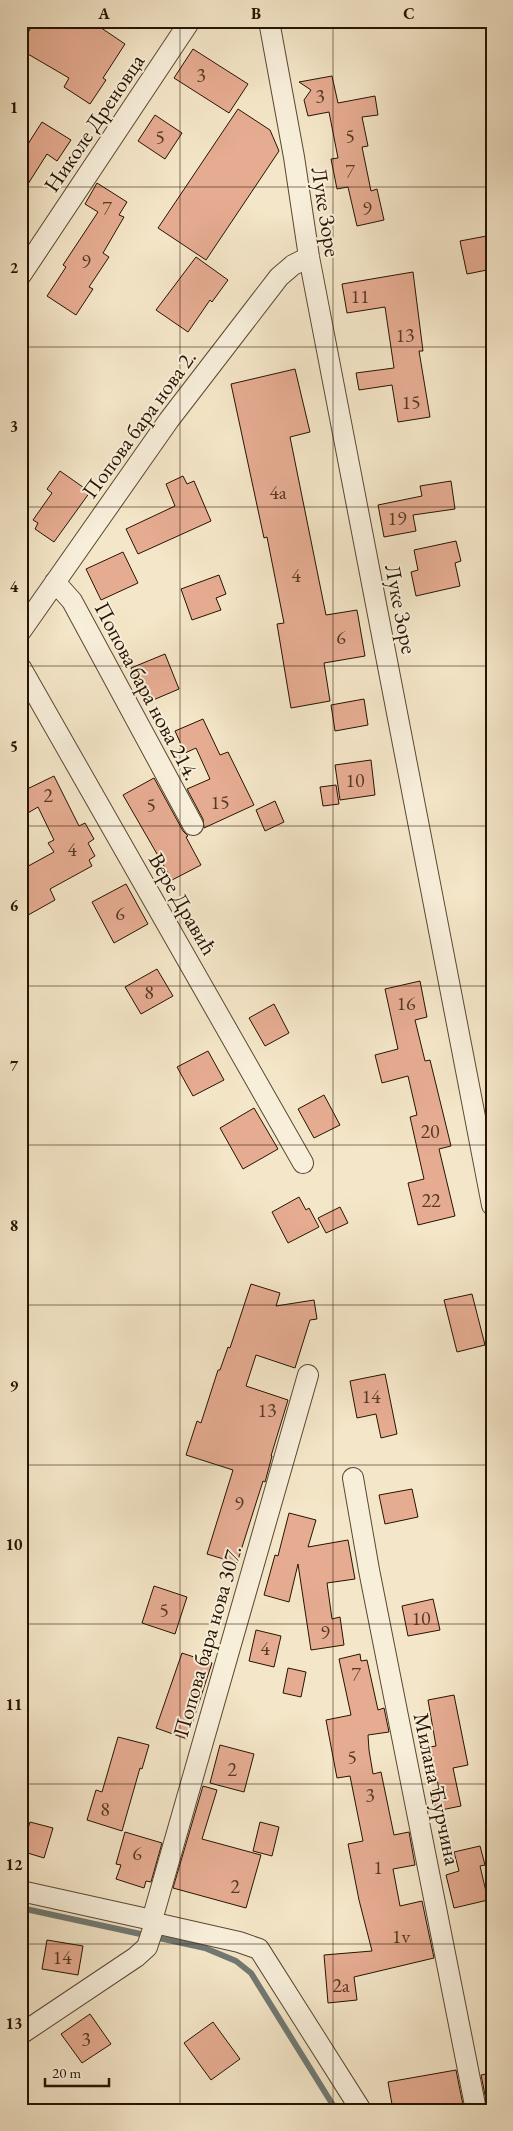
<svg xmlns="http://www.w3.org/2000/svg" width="513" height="2131" font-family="'EB Garamond',serif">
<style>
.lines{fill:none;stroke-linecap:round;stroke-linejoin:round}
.stream{stroke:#707973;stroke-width:6}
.building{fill:#e6ac92;stroke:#271400}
.minor-casing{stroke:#5a4832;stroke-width:22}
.minor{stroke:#f8efdb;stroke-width:20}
.grid{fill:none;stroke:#271400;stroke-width:1;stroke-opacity:0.55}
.labels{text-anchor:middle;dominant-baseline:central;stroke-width:4;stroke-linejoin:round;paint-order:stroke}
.number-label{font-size:20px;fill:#573a24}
.street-label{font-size:22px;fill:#271400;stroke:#f8efdb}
.neatline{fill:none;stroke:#271400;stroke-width:2}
.grid-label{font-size:16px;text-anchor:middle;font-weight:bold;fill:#271400}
</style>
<rect width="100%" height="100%" fill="#f4e6c8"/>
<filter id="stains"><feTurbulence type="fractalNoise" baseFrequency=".004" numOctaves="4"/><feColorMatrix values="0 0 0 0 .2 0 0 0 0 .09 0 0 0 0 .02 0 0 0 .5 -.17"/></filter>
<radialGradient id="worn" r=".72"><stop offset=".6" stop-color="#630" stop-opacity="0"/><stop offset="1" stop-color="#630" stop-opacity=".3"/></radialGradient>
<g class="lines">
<path class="stream" d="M21,1908L205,1948L236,1961L251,1973L336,2110"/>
</g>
<path class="building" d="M35,21H65L76,28L81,21H91L125,44L103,78L106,80L90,104L64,87L69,78L21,50V44Z
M193,49L248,84L229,113L174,78Z
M332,76L338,103L375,96L378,115L362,117L368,146L362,147L371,191L377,189L384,220L357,226L348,187L337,189L331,159L338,158L329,112L308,116L304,100L311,90L299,82Z
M238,109L270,130L279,151L206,260L158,228Z
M155,115L182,133L165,159L138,141Z
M42,122L71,140L57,161L47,154L21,195V155Z
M97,183L127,202L119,215L124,217L103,253L109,257L89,287L93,289L76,315L47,296L66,267L63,265L98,212L85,204Z
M492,235V269L467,274L460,241Z
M196,257L228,280L212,302L210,300L188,332L156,310Z
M413,272L423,351H419L430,417L398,422L392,385L359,390L356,373L394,368L385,307L347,313L342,284Z
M295,369L310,432L290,437L326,615L357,610L365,656L324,663L330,701L291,708L277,624L284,623L267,537L264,538L231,384Z
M60,471L90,492L54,542L35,529L38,523L33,520L52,493L47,489Z
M183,476L187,484L194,481L211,521L138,554L126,529L175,506L166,484Z
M451,481L455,509L413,515L416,531L384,537L378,505L422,496L420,486Z
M456,541L461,561L455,563L460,586L416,596L411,572L418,570L414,550Z
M123,552L138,583L101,600L86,569Z
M219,575L226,594L216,598L221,610L192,620L181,589Z
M165,654L179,689L146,703L131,668Z
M364,699L368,725L335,731L331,705Z
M203,719L220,755L228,752L254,805L204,828L203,819L187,789L210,779L196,748L185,753L175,731Z
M371,760L375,795L340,800L335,765Z
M54,776L79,826L85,823L94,839L88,843L95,856L89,860L92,866L50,889L55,900L21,919V870L54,852L48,843L54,840L38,807L21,817V792Z
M154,778L183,831L188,836L186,837L201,865L172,880L123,795Z
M336,785L339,804L323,806L320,787Z
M275,801L284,822L265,831L256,810Z
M126,884L148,924L114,943L92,902Z
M157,969L173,996L141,1014L125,987Z
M420,981L427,1017L415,1020L425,1061L430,1060L451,1146L439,1149L455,1216L418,1225L408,1183L424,1179L410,1117L417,1115L408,1076L382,1083L375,1055L398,1049L385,989Z
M274,1004L289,1033L265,1046L249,1018Z
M208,1051L224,1080L193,1096L177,1067Z
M324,1095L340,1125L314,1138L298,1109Z
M254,1108L278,1149L243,1169L220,1128Z
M299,1197L306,1210L309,1208L319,1227L288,1243L272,1212Z
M340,1207L348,1223L326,1233L318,1218Z
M251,1284L280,1293L276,1306L314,1300L317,1319L310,1320L295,1368L256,1355L246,1386L288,1400L271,1456H272L265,1482L263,1481L237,1563L207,1554L233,1470L186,1455L197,1421L201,1423L218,1370H220L228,1347L230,1348Z
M472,1294L485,1345L457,1352L444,1300Z
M385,1374L397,1434L381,1438L376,1414L357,1418L350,1381Z
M412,1489L418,1517L385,1524L379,1495Z
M289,1513L316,1520L308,1547L348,1540L355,1579L327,1583L332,1619L340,1617L344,1645L311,1650L298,1564L289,1602L264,1595L275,1555L278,1556Z
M154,1586L187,1597L175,1634L142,1623Z
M433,1599L440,1630L408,1636L402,1606Z
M256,1630L281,1636L274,1667L249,1661Z
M182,1653L212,1663L187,1739L156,1728Z
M360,1654L361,1661L367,1660L378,1710L384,1708L389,1732L368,1735L369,1750L373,1774L381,1772L394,1835L409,1832L415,1865L393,1869L400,1906L422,1901L434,1958L354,1977L357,2000L328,2003L324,1955L372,1951L359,1900L348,1844L363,1841L350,1776L337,1778L326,1720L351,1715L339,1659Z
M288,1668L306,1672L301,1697L283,1693Z
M454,1695L468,1765L453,1768L461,1806L436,1811L432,1791L439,1789L430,1747L436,1746L428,1700Z
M118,1737L149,1745L142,1769L140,1768L122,1831L87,1820L96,1790L102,1792Z
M220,1745L254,1754L244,1792L210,1783Z
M203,1786L217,1790L202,1839L261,1855L246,1908L173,1888Z
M30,1822L53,1828L44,1858L21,1851Z
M260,1822L279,1827L272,1856L253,1851Z
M125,1832L162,1843L151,1882L146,1881L144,1888L116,1879L121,1865L116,1864Z
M480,1846L485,1865L480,1866L488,1900L454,1908L446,1875L459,1871L454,1852Z
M47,1940L83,1946L78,1975L42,1969Z
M90,2014L111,2044L82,2063L61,2034Z
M213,2022L240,2059L211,2080L184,2043Z
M456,2070L464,2110H393L388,2082Z
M492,2073V2110H488L481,2075Z"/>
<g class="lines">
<defs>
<path id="minor" d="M269,21L294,157L309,257L492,1205
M21,275L190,21
M55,582L72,601L193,825
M21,631L169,420L279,277L293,265L309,257
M21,668L303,1163
M353,1478L369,1570L476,2110
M21,1891L152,1920L155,1923L239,1942L259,1949L361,2110
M152,1920L308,1375
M21,2034L136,1957L147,1947L155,1923"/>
</defs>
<use href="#minor" class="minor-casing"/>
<use href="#minor" class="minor"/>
</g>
<path class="grid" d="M180,21V2110M333,21V2110M21,187H492M21,347H492M21,507H492M21,666H492M21,826H492M21,986H492M21,1145H492M21,1305H492M21,1465H492M21,1624H492M21,1784H492M21,1944H492"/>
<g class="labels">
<g class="number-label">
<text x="201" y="75">3</text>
<text x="320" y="96">3</text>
<text x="350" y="136">5</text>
<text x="160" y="137">5</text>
<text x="350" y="171">7</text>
<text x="107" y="208">7</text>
<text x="367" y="208">9</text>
<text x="86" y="261">9</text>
<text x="360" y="296">11</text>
<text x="405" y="335">13</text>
<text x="411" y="402">15</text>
<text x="278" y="492">4a</text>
<text x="397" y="518">19</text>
<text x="296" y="575">4</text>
<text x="341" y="637">6</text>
<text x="355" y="780">10</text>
<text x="48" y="795">2</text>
<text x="220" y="802">15</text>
<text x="151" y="805">5</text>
<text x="72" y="849">4</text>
<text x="120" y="913">6</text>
<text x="149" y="992">8</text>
<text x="406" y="1003">16</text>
<text x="430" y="1131">20</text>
<text x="431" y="1200">22</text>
<text x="371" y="1396">14</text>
<text x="267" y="1410">13</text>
<text x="239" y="1503">9</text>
<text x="164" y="1610">5</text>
<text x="421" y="1618">10</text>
<text x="325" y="1632">9</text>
<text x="265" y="1648">4</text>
<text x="356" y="1674">7</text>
<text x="352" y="1757">5</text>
<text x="232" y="1769">2</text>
<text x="370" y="1795">3</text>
<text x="105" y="1809">8</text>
<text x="137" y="1853">6</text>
<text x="378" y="1867">1</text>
<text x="235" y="1886">2</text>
<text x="401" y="1936">1v</text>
<text x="62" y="1957">14</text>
<text x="341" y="1985">2a</text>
<text x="86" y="2039">3</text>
</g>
<g class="street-label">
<text transform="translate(94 123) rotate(-56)">Николе Дреновца</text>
<text transform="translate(326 212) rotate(81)">Луке Зоре</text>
<text transform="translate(139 424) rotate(-54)">Попова бара нова 2.</text>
<text transform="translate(401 609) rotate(79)">Луке Зоре</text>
<text transform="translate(147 691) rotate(62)">Попова бара нова 214.</text>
<text transform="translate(183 904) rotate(60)">Вере Дравић</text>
<text transform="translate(207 1641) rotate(-74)">Попова бара нова 307.</text>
<text transform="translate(437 1789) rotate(78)">Милана Ћурчина</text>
</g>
</g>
<rect width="513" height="2131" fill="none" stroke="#f4e6c8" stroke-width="55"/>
<path d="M45 2078v8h64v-8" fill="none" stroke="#271400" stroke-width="2.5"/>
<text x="52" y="2078" font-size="15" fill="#271400" stroke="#f8efdb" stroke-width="4" paint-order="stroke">20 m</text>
<rect x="28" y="28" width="458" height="2076" class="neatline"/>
<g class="grid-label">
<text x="104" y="19">A</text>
<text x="256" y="19">B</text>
<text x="409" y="19">C</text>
<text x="14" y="113">1</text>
<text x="14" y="273">2</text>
<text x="14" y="432">3</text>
<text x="14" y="592">4</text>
<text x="14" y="752">5</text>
<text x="14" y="911">6</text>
<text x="14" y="1071">7</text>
<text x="14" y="1231">8</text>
<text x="14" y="1391">9</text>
<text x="14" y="1550">10</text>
<text x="14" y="1710">11</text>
<text x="14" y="1870">12</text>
<text x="14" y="2029">13</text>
</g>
<rect width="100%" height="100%" filter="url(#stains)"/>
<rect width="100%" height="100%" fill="url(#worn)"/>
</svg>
